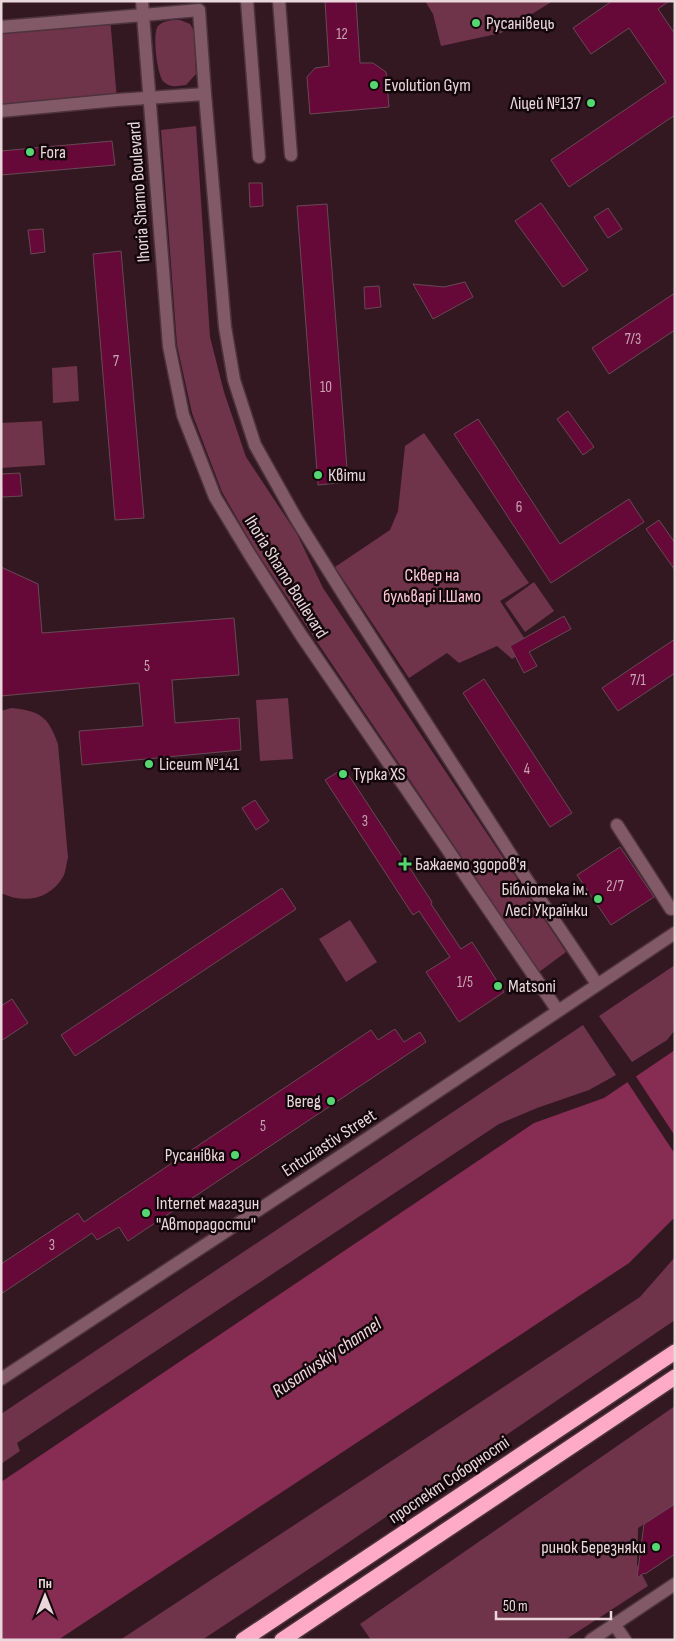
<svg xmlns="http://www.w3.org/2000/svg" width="676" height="1641" font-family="'Sofia Sans Condensed',sans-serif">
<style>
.green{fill:#70344a}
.water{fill:#872c53}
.pier{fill:#331822}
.building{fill:#670938;stroke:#674953}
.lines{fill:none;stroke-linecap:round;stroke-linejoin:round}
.minor-casing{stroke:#4d333c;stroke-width:15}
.highway-casing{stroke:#4d333c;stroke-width:18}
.minor{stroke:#825966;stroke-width:12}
.highway{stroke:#ffabc7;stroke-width:15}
.poi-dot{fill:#56d671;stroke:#13070b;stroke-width:2}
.labels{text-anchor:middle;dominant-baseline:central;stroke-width:5;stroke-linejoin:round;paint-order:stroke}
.number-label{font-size:15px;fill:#c9a4b3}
.poi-label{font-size:18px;fill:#ead7dc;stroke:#13070b;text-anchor:start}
.street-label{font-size:18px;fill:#ead7dc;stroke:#13070b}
.park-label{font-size:18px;fill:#fcc7d7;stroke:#13070b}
.water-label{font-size:19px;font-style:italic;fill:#f1d6de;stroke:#13070b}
</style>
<rect width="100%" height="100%" fill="#331822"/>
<path class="green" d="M425,1H553L501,33L441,46L433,14Z
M110,17L117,100L1,111V27Z
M180,20L190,24L194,31L196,74L186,85C178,86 170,88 164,82C157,76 152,33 158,26C164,20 173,20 180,20Z
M196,126L210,337L224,392L246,457L297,534L323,588L566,952L539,972L256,551L222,492L192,413L177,345L161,130Z
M77,366L79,401L53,403L52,368Z
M42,421L45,465L1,468V423Z
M424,433L529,583L500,601L530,647L512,659L497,646L459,663L447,653L409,678L335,567L390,530L398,511L405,446Z
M534,582L554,611L525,632L505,603Z
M288,698L293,759L260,761L256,700Z
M11,708C40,711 48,716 58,744L68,858C66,864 66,872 63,877C49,900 24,904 1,893V711Z
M350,920L377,962L346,982L319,939Z
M675,965V1030L667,1040L632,1062L599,1016Z
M583,1025L616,1075L589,1090L537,1108L499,1124L17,1443L20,1451L1,1464V1414Z
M675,1257V1320L330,1555L202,1640H120L640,1297Z
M675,1406V1505L638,1528L637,1565L648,1586L565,1640H371L360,1624Z"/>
<path class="water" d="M675,1050V1217L629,1263L58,1640H1V1482L534,1123L604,1098Z"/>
<path class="pier" d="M635,1075L675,1136V1154L626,1080Z"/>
<path class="building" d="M325,1H356L360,63H373L386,72L389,107L310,114L307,77L315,68L329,66Z
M612,1H669L658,9L675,34V115L569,187L551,160L666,82L629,28L591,54L573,28Z
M112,141L115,165L1,175V151Z
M249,183H262L263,206L250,207Z
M541,203L588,270L563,287L515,221Z
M327,204L348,482L318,485L297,206Z
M608,208L622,229L608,238L594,217Z
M43,229L45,252L31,254L28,230Z
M121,251L144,518L115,520L93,254Z
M465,282L473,297L433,319L413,284L444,287Z
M379,286L381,307L365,309L364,287Z
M675,293V330L609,374L592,348Z
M568,411L594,447L583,455L557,419Z
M478,419L560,544L629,499L644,522L551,583L454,434Z
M20,473L22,496L2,497L1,474Z
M659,520L675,543V570L646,529Z
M1,567L38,584L42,633L234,618L239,675L172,680L175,723L239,718L241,750L82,765L79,731L143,726L139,683L1,696Z
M564,616L571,629L529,652L537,666L524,673L510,646Z
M675,639V673L618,711L602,688Z
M484,679L572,813L550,827L463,693Z
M344,768L432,902L431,904L461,949L472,942L504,992L459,1022L426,972L450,957L419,911L413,915L325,780Z
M255,800L269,821L256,830L242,808Z
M620,847L654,897L611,925L577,875Z
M282,888L296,909L75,1056L61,1035Z
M12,999L28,1023L1,1041V1006Z
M395,1029L404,1042L420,1032L426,1042L128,1241L119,1227L97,1240L92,1233L1,1294V1264L78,1213L84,1222L371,1030L378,1040Z
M675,1504V1554L645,1574L644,1573L637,1578L644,1524Z"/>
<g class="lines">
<defs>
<path id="minor" d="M247,1L259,157
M279,1L291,155
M1,27L143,15L142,1
M205,94L225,327L234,380L255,445L297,520L347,600L529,883L597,984
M1,111L117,100C146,98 176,96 205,94L199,10L143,15L169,346L183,415L215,497L250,555L301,635L558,1011
M617,825L671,909
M1,1379L365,1140L675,933
M614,1624L625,1640
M591,1640L675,1584"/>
<path id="highway" d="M243,1640L675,1352
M282,1640L675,1377"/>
</defs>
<use href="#minor" class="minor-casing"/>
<use href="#highway" class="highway-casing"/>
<use href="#minor" class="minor"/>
<use href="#highway" class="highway"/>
</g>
<g class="poi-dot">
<circle cx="476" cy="23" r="5"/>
<circle cx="374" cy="85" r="5"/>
<circle cx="591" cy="103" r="5"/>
<circle cx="30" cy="152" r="5"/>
<circle cx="318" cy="475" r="5"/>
<circle cx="149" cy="764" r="5"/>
<circle cx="343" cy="774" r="5"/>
<path d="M402.5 856.5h5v5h5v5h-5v5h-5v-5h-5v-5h5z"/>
<circle cx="598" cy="899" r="5"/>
<circle cx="498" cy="986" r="5"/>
<circle cx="331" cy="1101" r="5"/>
<circle cx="235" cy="1155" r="5"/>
<circle cx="146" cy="1213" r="5"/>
<circle cx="656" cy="1547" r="5"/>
</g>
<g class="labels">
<g class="number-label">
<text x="342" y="34">12</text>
<text x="633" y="339">7/3</text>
<text x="116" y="361">7</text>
<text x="326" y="387">10</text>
<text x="519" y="507">6</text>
<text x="147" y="666">5</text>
<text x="638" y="680">7/1</text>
<text x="527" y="769">4</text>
<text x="365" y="821">3</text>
<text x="615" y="886">2/7</text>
<text x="465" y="982">1/5</text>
<text x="263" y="1126">5</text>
<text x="52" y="1245">3</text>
</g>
<g class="poi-label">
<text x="486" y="23">Русанівець</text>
<text x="384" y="85">Evolution Gym</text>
<text x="581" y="103" text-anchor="end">Ліцей №137</text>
<text x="40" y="152">Fora</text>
<text x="328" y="475">Квіти</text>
<text x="159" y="764">Liceum №141</text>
<text x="353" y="774">Турка XS</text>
<text x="415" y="864">Бажаемо здоров'я</text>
<text x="588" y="889" text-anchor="end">Бібліотека ім.<tspan x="588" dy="21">Лесі Українки</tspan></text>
<text x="508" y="986">Matsoni</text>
<text x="321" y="1101" text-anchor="end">Bereg</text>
<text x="225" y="1155" text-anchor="end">Русанівка</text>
<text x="156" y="1203">Internet магазин<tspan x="156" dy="21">"Авторадости"</tspan></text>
<text x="646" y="1547" text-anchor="end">ринок Березняки</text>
</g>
<g class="street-label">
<text transform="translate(139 192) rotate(-94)">Ihoria Shamo Boulevard</text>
<text transform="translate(286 577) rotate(58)">Ihoria Shamo Boulevard</text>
<text transform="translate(329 1143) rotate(-33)">Entuziastiv Street</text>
<text transform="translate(449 1480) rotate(-34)">проспект Соборності</text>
</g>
<g class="park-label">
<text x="432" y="575">Сквер на<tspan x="432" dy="21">бульварі І.Шамо</tspan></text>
</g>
<g class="water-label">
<text transform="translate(327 1358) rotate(-34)">Rusanivskiy channel</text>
</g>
</g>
<rect width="676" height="1641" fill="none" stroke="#ead7dc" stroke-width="5"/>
<g transform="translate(45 1596)" stroke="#13070b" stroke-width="4" paint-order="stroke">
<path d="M0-4L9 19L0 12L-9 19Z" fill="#ead7dc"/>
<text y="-8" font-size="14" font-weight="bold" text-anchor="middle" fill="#ead7dc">Пн</text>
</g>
<path d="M496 1611v8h115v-8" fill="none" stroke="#ead7dc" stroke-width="2.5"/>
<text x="503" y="1611" font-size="15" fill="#ead7dc" stroke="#13070b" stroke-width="4" paint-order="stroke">50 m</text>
</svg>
